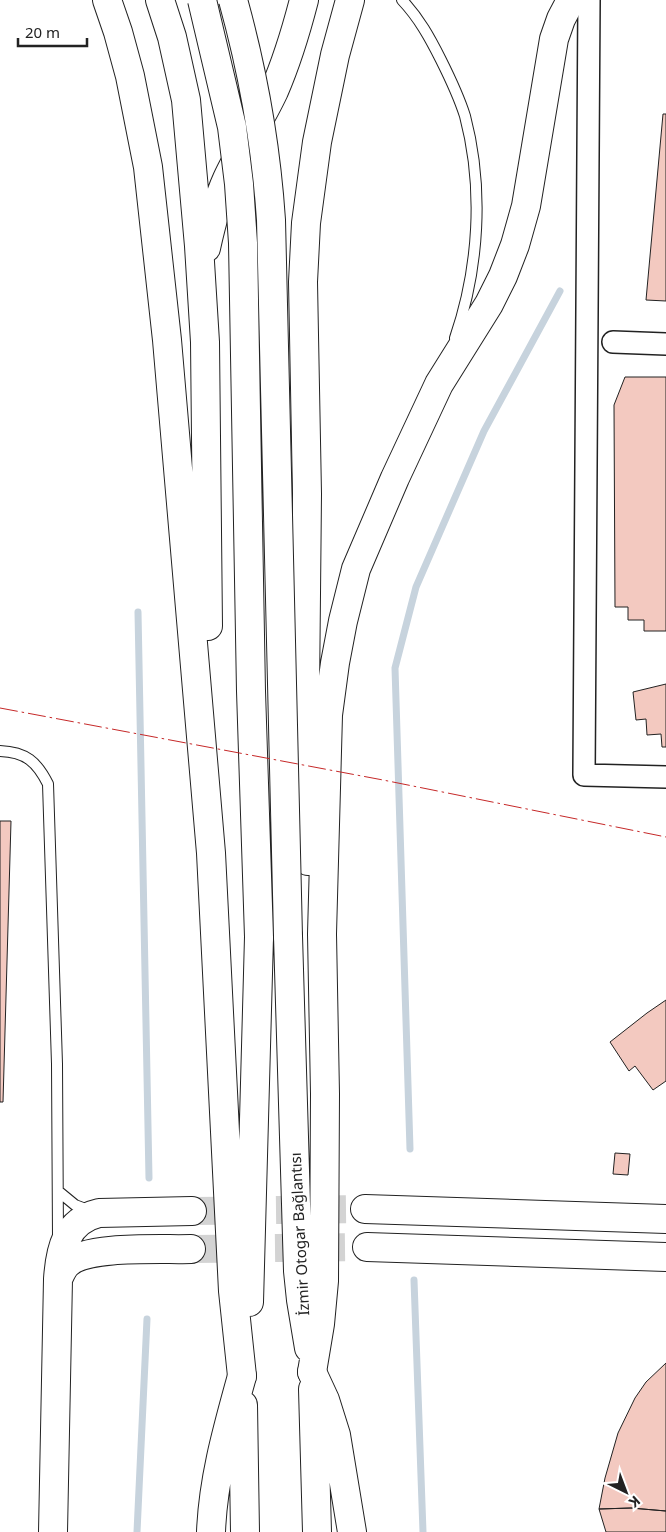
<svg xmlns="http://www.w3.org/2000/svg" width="666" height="1532" font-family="'Noto Sans',sans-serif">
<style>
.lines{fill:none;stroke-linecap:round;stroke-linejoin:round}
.stream{stroke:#c7d3dd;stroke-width:7}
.building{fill:#f3c9c0;stroke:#222}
.secondary-tunnel{stroke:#d3d3d3;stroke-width:28;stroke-dasharray:28 14;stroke-linecap:butt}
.service-casing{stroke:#222;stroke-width:12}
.minor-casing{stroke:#222;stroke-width:24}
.secondary-casing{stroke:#222;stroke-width:30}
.primary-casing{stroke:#222;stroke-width:30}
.motorway-casing{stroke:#222;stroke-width:30}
.service{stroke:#fff;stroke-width:10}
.minor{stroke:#fff;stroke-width:21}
.secondary{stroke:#fff;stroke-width:28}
.primary{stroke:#fff;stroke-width:28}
.motorway{stroke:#fff;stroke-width:28}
.primary-bridge-casing{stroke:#222;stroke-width:30;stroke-linecap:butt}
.primary-bridge{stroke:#fff;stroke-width:28}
.power{stroke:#c62828;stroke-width:1;stroke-dasharray:18 4 2.5 4;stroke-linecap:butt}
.labels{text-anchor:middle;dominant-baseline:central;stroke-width:4;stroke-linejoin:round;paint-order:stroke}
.street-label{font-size:15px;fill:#222;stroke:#fff}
</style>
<rect width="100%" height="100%" fill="#fff"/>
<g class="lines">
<path class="stream" d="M138,612L149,1178
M410,1149L395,668L416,587L484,431L560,291
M414,1280L423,1532
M137,1532L147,1319"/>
</g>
<path class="building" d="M663,114H666V301L646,300Z
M625,377H666V631H644V620H628V607H615L614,405Z
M666,684V747H662L661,734L647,735L646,719L636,720L633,692Z
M0,821H11L3,1102H0Z
M666,1000V1081L653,1090L635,1066L629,1071L610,1042L647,1013Z
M615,1153L630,1154L628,1175L613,1174Z
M666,1363V1511L631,1508L599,1509L605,1478L618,1433L635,1398L646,1382Z
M631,1508L666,1511V1532H606L599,1509Z"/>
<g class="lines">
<path class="secondary-tunnel" d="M192,1211L365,1209
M191,1249L367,1247"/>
<defs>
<path id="service" d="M402,0C419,18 430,38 441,60C450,78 459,97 465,116C484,188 479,268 455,338
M0,751C26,752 37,762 48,784L57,1064L58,1238
M58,1191L75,1205L91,1211"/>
<path id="minor" d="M589,0L584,775L666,777
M613,342L666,344"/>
<path id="secondary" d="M365,1209L666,1219
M367,1247L666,1257
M58,1279C61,1273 63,1267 68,1263C88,1245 164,1250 191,1249
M53,1532L58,1279C60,1249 66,1221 99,1213L192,1211"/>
<path id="primary" d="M107,0L118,32L130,76L148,167L167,340L211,853L233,1291L242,1376
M160,0L172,37L186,100L199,246L205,342L208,626
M206,248C211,225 217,201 227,179C241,149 260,121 274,91C287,61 296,31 304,0
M308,861L304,792L307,494L303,282L306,223L317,142L335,55L350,0
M288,936L298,1271L301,1300L309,1348
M249,1302L259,937
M312,1372L320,1324L324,1281L325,1094L322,934L328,715L335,663L343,621L356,569L395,478L439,384L489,304L503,276L515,245L526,206L554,39L561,19L571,0"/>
<path id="motorway" d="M312,1372L325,1400L336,1435L352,1532
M313,1389L317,1532
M243,1405L245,1532
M211,1532C213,1478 228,1427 242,1376"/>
</defs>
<use href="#service" class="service-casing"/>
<use href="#minor" class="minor-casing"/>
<use href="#secondary" class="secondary-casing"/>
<use href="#primary" class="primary-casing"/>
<use href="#motorway" class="motorway-casing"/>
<use href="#service" class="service"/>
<use href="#minor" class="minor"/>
<use href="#secondary" class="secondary"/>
<use href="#primary" class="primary"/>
<use href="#motorway" class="motorway"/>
<defs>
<path id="primary-bridge" d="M202,0L232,127L239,184L243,243L251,691L259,937
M233,0C253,72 266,145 271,220L288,936"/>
</defs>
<use href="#primary-bridge" class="primary-bridge-casing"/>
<use href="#primary-bridge" class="primary-bridge"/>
<path class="power" d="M0,708L383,780L666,837"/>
</g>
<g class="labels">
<g class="street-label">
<text transform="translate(299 1234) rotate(-93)">İzmir Otogar Bağlantısı</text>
</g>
</g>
<g transform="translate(626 1492) rotate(138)" stroke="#ffffff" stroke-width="4" paint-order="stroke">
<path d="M0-4L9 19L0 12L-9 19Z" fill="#222222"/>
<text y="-8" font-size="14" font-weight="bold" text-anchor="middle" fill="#222222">K</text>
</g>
<path d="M18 38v8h69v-8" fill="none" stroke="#222222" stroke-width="2.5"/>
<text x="25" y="38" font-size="15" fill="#222222" stroke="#ffffff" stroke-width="4" paint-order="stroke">20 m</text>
</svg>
